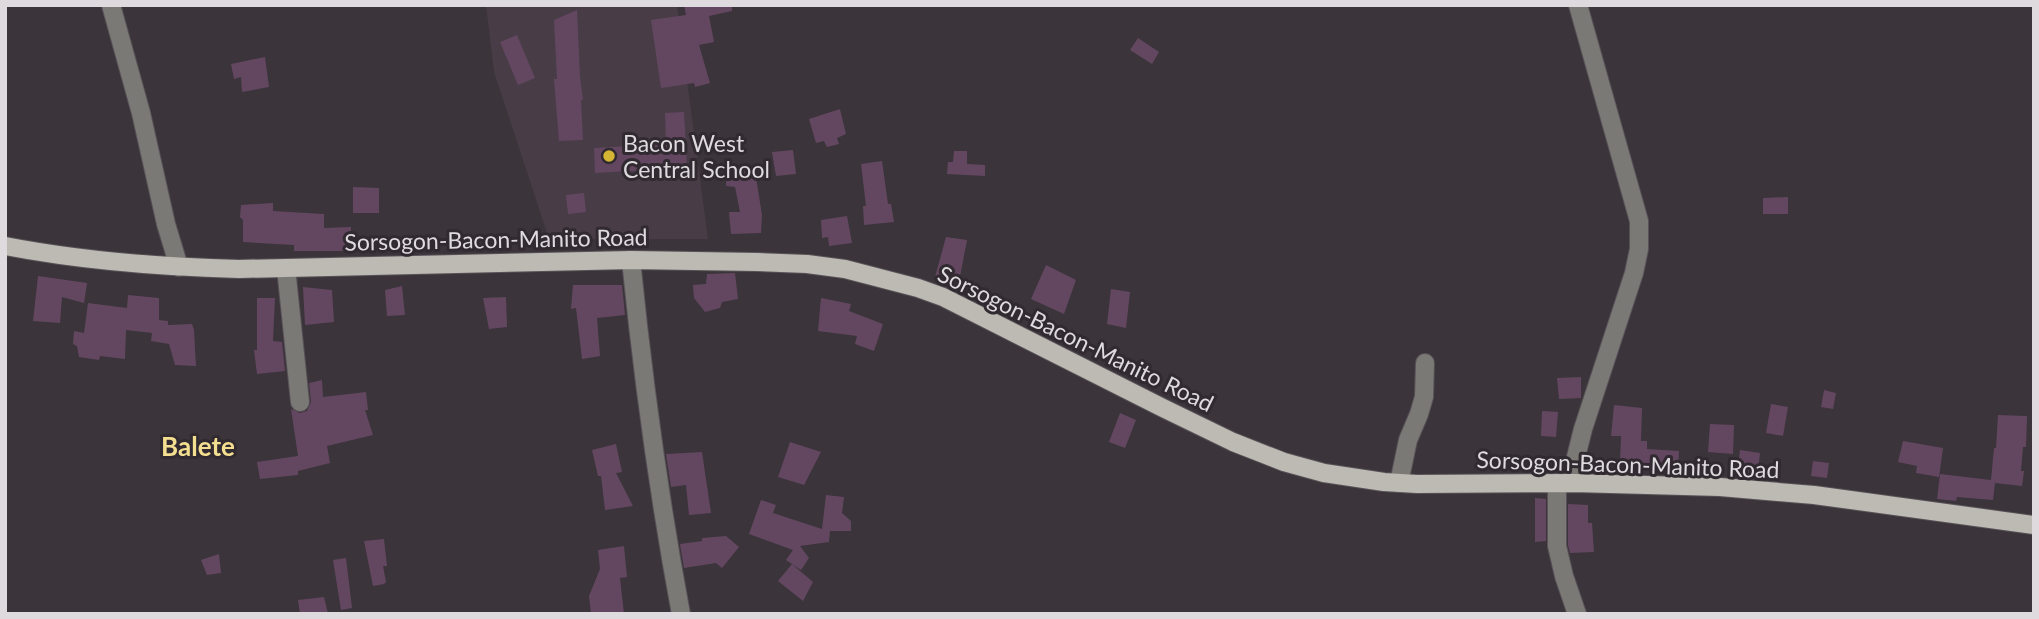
<svg xmlns="http://www.w3.org/2000/svg" width="2039" height="619" font-family="Lato,sans-serif">
<style>
.built{fill:#483c47}
.building{fill:#634761}
.lines{fill:none;stroke-linecap:round;stroke-linejoin:round}
.minor-casing{stroke:#585258;stroke-width:20}
.major-casing{stroke:#585258;stroke-width:20}
.minor{stroke:#7a7975;stroke-width:18}
.major{stroke:#bcbab2;stroke-width:18}
.poi-dot{fill:#d5b534;stroke:#312a30;stroke-width:2.5}
.labels{text-anchor:middle;dominant-baseline:central;stroke-width:6;stroke-linejoin:round;paint-order:stroke}
.poi-label{font-size:23px;fill:#dedade;stroke:#312a30;text-anchor:start}
.street-label{font-size:23px;fill:#dedade;stroke:#312a30}
.quarter-label{font-size:26px;font-weight:bold;fill:#f4de90;stroke:#312a30}
</style>
<rect width="100%" height="100%" fill="#3b343a"/>
<path class="built" d="M486,5H677L708,239H549L494,72Z"/>
<path class="building" d="M684,5H732V11L709,16L714,42L699,45L710,83L695,87L694,83L661,88L651,20L686,15Z
M577,10L580,77L583,100H581L583,140L559,141L554,79H557L554,20Z
M517,35L535,78L518,85L500,42Z
M1138,38L1159,52L1152,64L1130,50Z
M265,57L269,87L242,92L241,77L234,79L231,64Z
M840,109L846,134L837,138L839,144L827,147L824,141L816,143L809,119Z
M684,112L687,166H663V169L595,173L594,148L666,144L665,113Z
M793,150L796,174L776,176L772,152Z
M954,151H967V164L985,165V176L947,174L948,162H953Z
M882,161L888,204H891L894,222L864,225L863,206H866L861,164Z
M755,171L762,215L761,233L731,234L729,212H740L735,187L726,186L727,172Z
M353,187L379,188V213H353Z
M584,193L586,212L568,214L566,195Z
M1788,197V214H1763V198Z
M273,203V211L324,214V228L351,227L350,251H294V245L243,242V220L240,217L241,205Z
M847,216L852,243L829,246L828,237L822,238L821,220Z
M946,237L967,240L959,282L935,277Z
M1046,265L1076,280L1064,314L1031,299Z
M735,273L738,299L722,302L720,308L705,312L694,298L693,285L706,284L707,274Z
M38,276L87,283L84,303L62,297L60,323L33,321Z
M573,285H622L625,315L597,318L600,356L582,359L576,308L571,309Z
M402,286L405,315L387,316L385,290Z
M303,287L332,290L334,322L305,325Z
M1111,289L1130,292L1126,328L1107,324Z
M128,295L159,298V320L168,321V325L192,324L194,330L196,366L175,365L169,344L151,341L152,333L126,330L125,359L100,356L99,360L79,357L77,346L73,344L74,331L84,333L88,303L127,308Z
M506,297L507,327L489,329L483,298Z
M257,298H275L273,341L282,342L285,371L257,374L254,350H257Z
M821,298L851,304L849,311L883,324L874,351L855,344L857,336L818,331Z
M1581,377V398L1559,399L1557,378Z
M322,380L323,397L366,392L368,410H365L373,435L327,446L330,463L298,471V475L260,479L257,462L298,456L291,409L300,413L307,411L311,402L309,383Z
M1824,390L1836,393L1833,409L1821,407Z
M1771,404L1788,407L1783,436L1766,433Z
M1614,405L1642,408L1641,441H1647V449L1679,451L1678,473L1653,472V464L1620,463L1621,436H1611Z
M1542,411L1558,412L1556,437L1541,436Z
M1120,413L1136,420L1125,448L1109,442Z
M1998,415L2027,416L2026,447H2023L2021,471H2024L2022,486L1995,483L1993,500L1957,497L1956,501L1937,499L1940,474L1991,480L1994,448H1996Z
M1710,424L1734,425L1733,454L1708,452Z
M1903,441L1943,448L1939,477L1916,473L1917,466L1898,462Z
M790,442L821,452L804,485L778,477Z
M616,444L622,472L616,473L633,506L605,510L601,476H598L592,450Z
M1740,450L1760,453L1757,479L1737,476Z
M702,452L711,513L689,515L686,485L671,487L666,454Z
M1813,461L1829,463L1827,478L1811,476Z
M826,495L844,497L842,513L851,521V531H830L829,542L800,546L809,558L801,570L786,560L793,550L749,534L761,500L776,505L773,513L822,529Z
M1535,498L1546,499V541L1535,542Z
M1568,504L1588,505V523H1592L1594,552L1570,553L1568,545Z
M726,536L739,547L722,568L716,563L684,568L680,544L702,541V538Z
M384,539L387,566H383L386,582L384,584L373,586L364,541Z
M624,546L627,577L620,578L624,614H591L589,596L600,569L598,550Z
M219,554L221,573L207,575L201,560Z
M346,558L352,608L341,610L333,560Z
M792,564L813,582L803,601L778,581Z
M324,597L328,614H300L298,600Z"/>
<g class="lines">
<defs>
<path id="minor" d="M111,5L141,113L166,224L179,267
M631,260C643,379 659,497 681,614
M286,268L300,402
M1399,483L1408,440L1419,414L1424,397L1425,363
M1557,483V546L1564,576L1577,614
M1574,483L1576,457L1583,429L1634,273L1639,249V221L1578,5"/>
<path id="major" d="M5,246C83,261 160,267 239,269L631,260L757,262L807,264L845,269L918,288L943,297L1163,408L1233,442L1284,462L1324,473L1384,482L1417,484L1574,483L1720,487L1814,495L2034,525"/>
</defs>
<use href="#minor" class="minor-casing"/>
<use href="#major" class="major-casing"/>
<use href="#minor" class="minor"/>
<use href="#major" class="major"/>
</g>
<circle class="poi-dot" cx="609" cy="156" r="7"/>
<g class="labels">
<g class="poi-label">
<text x="623" y="143">Bacon West<tspan x="623" dy="26">Central School</tspan></text>
</g>
<g class="street-label">
<text transform="translate(496 239) rotate(-1)">Sorsogon-Bacon-Manito Road</text>
<text transform="translate(1076 338) rotate(26)">Sorsogon-Bacon-Manito Road</text>
<text transform="translate(1628 464) rotate(2)">Sorsogon-Bacon-Manito Road</text>
</g>
<g class="quarter-label">
<text x="198" y="446">Balete</text>
</g>
</g>
<rect width="2039" height="619" fill="none" stroke="#dedade" stroke-width="14"/>
</svg>
